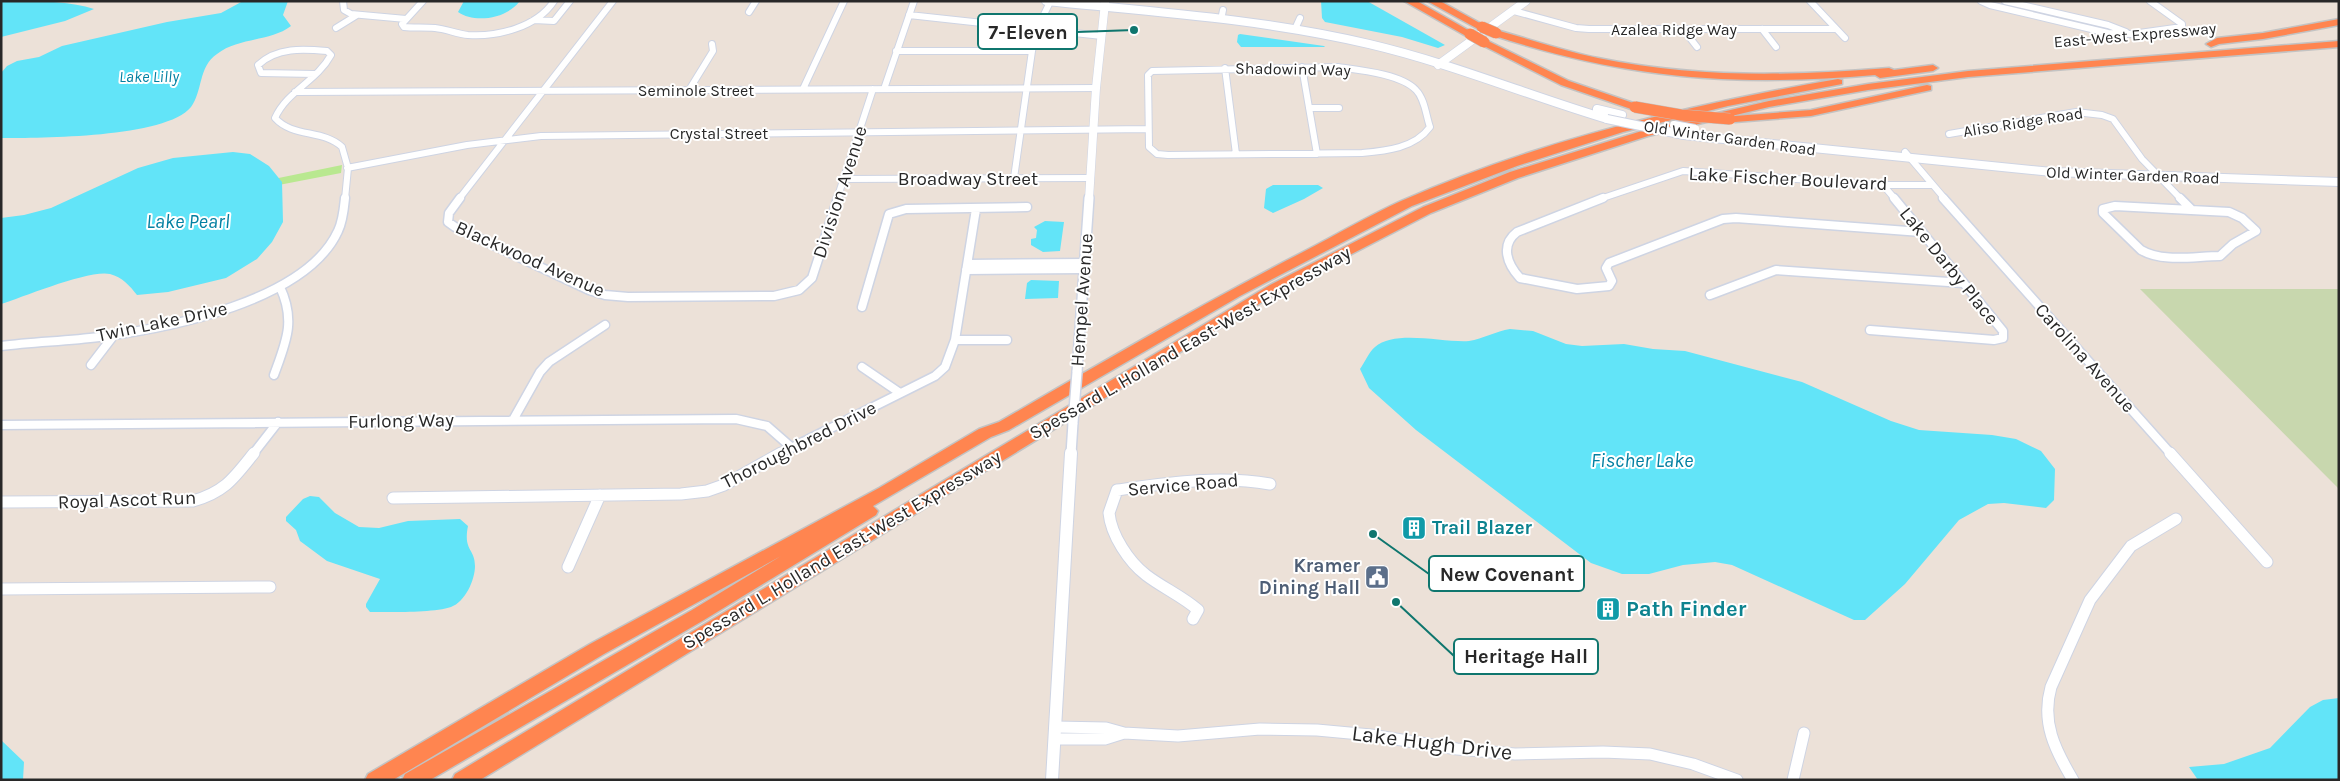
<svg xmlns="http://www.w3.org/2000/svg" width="2340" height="781" font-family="Karla,sans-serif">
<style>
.green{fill:#b9e890}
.cemetery{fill:#c8d7ae}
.water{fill:#62e4f8}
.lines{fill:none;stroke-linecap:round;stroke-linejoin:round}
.minor-far2-casing{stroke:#ced4e3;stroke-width:8}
.minor-far1-casing{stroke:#ced4e3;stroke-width:11}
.minor-casing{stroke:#ced4e3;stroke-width:13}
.tertiary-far2-casing{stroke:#ced4e3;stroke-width:9}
.tertiary-far1-casing{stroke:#ced4e3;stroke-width:12}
.tertiary-casing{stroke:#ced4e3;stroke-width:14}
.secondary-casing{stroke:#ced4e3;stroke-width:10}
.motorway-casing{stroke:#c3c3c3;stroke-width:3}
.minor-far2{stroke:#fff;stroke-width:6}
.minor-far1{stroke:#fff;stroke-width:8}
.minor{stroke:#fff;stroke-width:11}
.tertiary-far2{stroke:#fff;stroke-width:8}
.tertiary-far1{stroke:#fff;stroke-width:9}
.tertiary{stroke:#fff;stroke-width:12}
.secondary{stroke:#fff;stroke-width:8}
.motorway{fill:#ff8550;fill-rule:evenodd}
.tertiary-bridge-casing{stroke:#ced4e3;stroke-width:12;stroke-linecap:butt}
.secondary-bridge-casing{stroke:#ced4e3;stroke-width:10;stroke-linecap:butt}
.motorway-bridge-casing{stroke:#c3c3c3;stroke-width:12;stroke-linecap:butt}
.tertiary-bridge{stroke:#fff;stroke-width:9}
.secondary-bridge{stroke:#fff;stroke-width:8}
.motorway-bridge{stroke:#ff8550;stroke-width:11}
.labels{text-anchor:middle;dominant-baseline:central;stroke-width:4;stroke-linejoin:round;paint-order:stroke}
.far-street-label{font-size:16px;fill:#282828;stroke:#fff}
.far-water-label{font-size:16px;font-style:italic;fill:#0380a2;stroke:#fff}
.street-label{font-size:19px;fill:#282828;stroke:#fff}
.culture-label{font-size:19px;font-weight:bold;fill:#0d838f;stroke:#fff;text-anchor:start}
.service-label{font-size:19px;font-weight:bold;fill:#4e5e75;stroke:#fff;text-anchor:end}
.water-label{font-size:20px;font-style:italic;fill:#0380a2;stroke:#fff}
.near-culture-label{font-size:22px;font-weight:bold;fill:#0d838f;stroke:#fff;text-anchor:start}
.near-street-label{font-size:22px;fill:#282828;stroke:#fff}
.leader{fill:none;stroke:#0f766e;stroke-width:2}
.callout-dot{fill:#0f766e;stroke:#fff;stroke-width:2}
.callout{fill:#fff;stroke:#0f766e;stroke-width:2}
.callout-label{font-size:20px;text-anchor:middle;font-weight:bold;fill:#282828}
</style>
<rect width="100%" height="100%" fill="#ece1d8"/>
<path class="green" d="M342,165L341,173L258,189L259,182Z"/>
<path class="cemetery" d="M2140,289H2339V489Z"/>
<path class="water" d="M1,1C30,1 67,0 94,9L65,21L1,37Z
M243,1H288L283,15L291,26C270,42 239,37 217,54C198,67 203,91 191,107C166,138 40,138 1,138V73L7,66L17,61L39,57L62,46L167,22L221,13Z
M464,1H518L519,2C507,18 475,24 458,12Z
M1321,1H1367L1445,45L1438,48L1402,37L1325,22L1322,18Z
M1240,34L1324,46L1325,47H1241L1237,42L1238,35Z
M233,152L250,154L269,166L282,182L283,222L272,242L257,259L226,278L168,292L137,295C130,286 122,277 110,274C90,269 23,297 1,304V218L24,215L51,208L138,168L173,158Z
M1273,185H1318L1323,188L1304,199L1273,213L1264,208L1266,189Z
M1045,221L1064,222L1060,251L1043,252L1031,245V239L1036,238L1037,230L1034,227Z
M1031,280L1059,281L1058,298L1025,299L1027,283Z
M1510,329L1533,331L1566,344L1582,346L1624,344L1653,349L1685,351L1802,382L1891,421L1919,430L1992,435L2016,439L2041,451L2055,469L2054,500L2046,508L2004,503L1988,504L1959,520L1905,584L1865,620H1854L1732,565L1715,562L1683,565L1649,574H1622L1591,563L1416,430L1369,388L1360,369C1365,362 1369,352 1375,347C1395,329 1444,343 1469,341C1483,339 1496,331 1510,329Z
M310,496L319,497L335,513L359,527L379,528L408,521L460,519L468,526C463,551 475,548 475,566C475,580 465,602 451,607C433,613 390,612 370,612L366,607V604L380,579L327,561L300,541L296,530L286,521V517L303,499Z
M2339,698V780H2198L2189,767L2224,764L2270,748L2310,707L2323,700Z
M1,740L24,762L23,780H1Z"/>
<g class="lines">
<defs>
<path id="minor-far2" d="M343,1L344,10L351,14L406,19
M423,1L402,24L404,27C414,28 424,27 435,28C446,29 457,34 468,35C498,37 537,27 554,1
M1810,1L1845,38
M1981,1L1990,5L2108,33L2132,34L2182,27V24L2150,1
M2005,1L2108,25L2126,32
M1514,11L1576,28L1589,29H1836
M749,12L756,1
M909,15L1102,36
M1222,15L1223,10
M534,20L554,21L570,1
M336,28L357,15
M1295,29L1300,18
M1683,29L1697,47
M1762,29L1776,47
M896,51H1032
M1302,67L1317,154
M1338,67C1359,70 1401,74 1416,90C1425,99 1426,116 1430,127C1415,148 1386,151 1362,153L1168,155L1157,154L1149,147L1148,75L1152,71Z
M1225,68L1236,154
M315,74L261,73L258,65C277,47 303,49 327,51L331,55C317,81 287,91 275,118C293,138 323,129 342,147L348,168L345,199
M803,89L844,1
M884,89L914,1
M689,90L713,51L712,44
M295,92L1096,88
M1309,108H1339
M1949,134L2076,112L2102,115L2113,119L2142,159L2181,199
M1905,152L1945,199
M347,168L467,145L541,136L1148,129
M1014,178L1032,51L1037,29L1050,2
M845,179L1091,178
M1883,185L1895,199
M459,199L613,1
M837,199L873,89
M1600,199L1683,171L1883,185H1932"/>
<path id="minor-far1" d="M460,198L449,213L448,222L455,227L589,290L605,295L628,297L774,296L799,290L812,278L838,198
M1603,198L1517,232C1500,245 1507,264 1520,278L1577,289L1609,286L1612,281L1606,268L1609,263L1723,219L1736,218L1921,232
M1943,198L2171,454
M2180,198L2192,210
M2115,206L2229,212L2242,218L2256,231L2233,244L2220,256C2195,256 2163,263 2141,250L2103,213V209Z
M968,264L1085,263
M966,270L1084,269
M1710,295L1776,270L1963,283
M862,307L889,214L906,209L1027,207
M1870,330L1994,340L2003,338V331L1894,198
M955,340H1007
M1,346C34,342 67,341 99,337C169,328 306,301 338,231C343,221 344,208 345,198
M91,365L114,335
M862,367L900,393
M274,375C286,342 296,321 280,287
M513,420L540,372L549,362L605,325
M1,425L736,419L767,426L791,447
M253,454L278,422
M779,454L935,376L945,367L955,340L976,209"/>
<path id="minor" d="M2170,453L2267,562
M393,498L681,494L707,491L724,485L781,453
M1,502L193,501C225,492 234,478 254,453
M568,567L600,495
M1,589L270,587
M1193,619L1198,610C1182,596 1163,588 1146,575C1129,562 1111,535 1109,513L1117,490C1168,483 1219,475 1270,484
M1056,727L1106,728L1124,733L1178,736L1260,729L1317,730L1371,735L1457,749L1515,754L1603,752L1650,754L1693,764L1737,780
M1055,739H1105L1124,733
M1793,780L1804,733
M2073,780C2055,750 2041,722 2051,687L2090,600L2131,546L2176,519"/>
<path id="tertiary-far2" d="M1438,65L1526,1
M1089,199L1096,88L1105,3"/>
<path id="tertiary-far1" d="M1077,372L1089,198
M1071,454L1073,423"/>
<path id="tertiary" d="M1052,780L1071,453"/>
<path id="secondary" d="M1046,1C1154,12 1263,19 1369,44C1450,63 1527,95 1607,119
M1597,109L1622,115
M1684,135L2052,172L2339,182"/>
<path id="motorway" d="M1404,1H1417L1475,34L1470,37L1466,36Z
M1427,1H1440L1487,27L1482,30L1478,29Z
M2339,19V25L2263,39L2219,44L2211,47L2206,44L2217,38L2263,33Z
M1496,30C1530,39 1563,51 1598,58C1695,78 1791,76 1889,68L1894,70L1933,65L1938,68L1933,71L1880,78L1875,75C1735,87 1626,79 1492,35L1491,33Z
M1484,39L1569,81L1639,105L1641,107L1639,109H1631L1561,85L1480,44V40Z
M2339,41V47L1968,77L1868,90L1769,107L1648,136L1518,178L1431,213L1280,291L480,780H452L455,774L1270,285L1423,207L1510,172L1645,130L1769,101L1868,84L1968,71Z
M1838,79L1842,80V84L1728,106L1623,132L1517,166L1412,206L1240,296L1009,430L991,437L873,506L878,511L876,515L704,620L430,780H402L405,774L692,610L781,556L604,654L393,780H365L368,774L590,644L879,488L979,429L999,422C1099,364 1200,305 1303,252C1336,235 1368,216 1401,201C1540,140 1689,105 1838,79Z
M1927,85L1931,86V90L1811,116L1735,122L1729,119L1735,116L1811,110Z"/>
</defs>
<use href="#minor-far2" class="minor-far2-casing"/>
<use href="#minor-far1" class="minor-far1-casing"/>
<use href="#minor" class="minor-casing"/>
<use href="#tertiary-far2" class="tertiary-far2-casing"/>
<use href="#tertiary-far1" class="tertiary-far1-casing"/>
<use href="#tertiary" class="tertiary-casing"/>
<use href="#secondary" class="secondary-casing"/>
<use href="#motorway" class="motorway-casing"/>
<use href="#minor-far2" class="minor-far2"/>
<use href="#minor-far1" class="minor-far1"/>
<use href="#minor" class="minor"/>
<use href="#tertiary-far2" class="tertiary-far2"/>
<use href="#tertiary-far1" class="tertiary-far1"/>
<use href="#tertiary" class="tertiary"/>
<use href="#secondary" class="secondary"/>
<use href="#motorway" class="motorway"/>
<defs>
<path id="tertiary-bridge" d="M1073,423L1077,372"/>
<path id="secondary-bridge" d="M1607,119L1684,135
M1674,125L1695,129"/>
<path id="motorway-bridge" d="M1482,27L1496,33
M1470,34L1484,42
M1635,107L1681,115L1730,119"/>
</defs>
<use href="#tertiary-bridge" class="tertiary-bridge-casing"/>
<use href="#secondary-bridge" class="secondary-bridge-casing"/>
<use href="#motorway-bridge" class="motorway-bridge-casing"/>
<use href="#tertiary-bridge" class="tertiary-bridge"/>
<use href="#secondary-bridge" class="secondary-bridge"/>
<use href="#motorway-bridge" class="motorway-bridge"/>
</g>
<defs>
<symbol id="building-square" viewBox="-11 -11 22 22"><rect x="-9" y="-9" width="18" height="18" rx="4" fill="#0f9aa8" stroke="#fff"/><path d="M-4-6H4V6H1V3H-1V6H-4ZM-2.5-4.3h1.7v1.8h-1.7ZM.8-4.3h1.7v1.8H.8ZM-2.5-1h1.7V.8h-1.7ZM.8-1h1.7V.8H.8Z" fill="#fff"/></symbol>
<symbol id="civic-square" viewBox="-11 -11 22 22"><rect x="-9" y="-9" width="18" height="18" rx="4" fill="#5c6f8a" stroke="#fff"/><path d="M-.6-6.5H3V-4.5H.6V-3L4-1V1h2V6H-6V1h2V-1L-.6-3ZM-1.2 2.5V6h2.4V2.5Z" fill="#fff"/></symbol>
</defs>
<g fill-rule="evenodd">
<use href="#building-square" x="1400" y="514" width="28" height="28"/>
<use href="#civic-square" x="1363" y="563" width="28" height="28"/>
<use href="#building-square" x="1594" y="595" width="28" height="28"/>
</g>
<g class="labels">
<g class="far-street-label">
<text x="1674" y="29">Azalea Ridge Way</text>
<text transform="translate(2135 35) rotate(-5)">East-West Expressway</text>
<text transform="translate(1293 69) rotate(1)">Shadowind Way</text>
<text x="696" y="90">Seminole Street</text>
<text transform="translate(2023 122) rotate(-9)">Aliso Ridge Road</text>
<text x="719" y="133">Crystal Street</text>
<text transform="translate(1730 138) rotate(8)">Old Winter Garden Road</text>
<text transform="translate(2133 175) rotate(2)">Old Winter Garden Road</text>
</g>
<g class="far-water-label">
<text x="149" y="76">Lake Lilly</text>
</g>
<g class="street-label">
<text x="968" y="179">Broadway Street</text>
<text transform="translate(1788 179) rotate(3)">Lake Fischer Boulevard</text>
<text transform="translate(840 192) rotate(-72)">Division Avenue</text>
<text transform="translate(530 259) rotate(24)">Blackwood Avenue</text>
<text transform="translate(1949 266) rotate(51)">Lake Darby Place</text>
<text transform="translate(1082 300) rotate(-86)">Hempel Avenue</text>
<text transform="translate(162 322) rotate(-12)">Twin Lake Drive</text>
<text transform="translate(1190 343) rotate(-30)">Spessard L. Holland East-West Expressway</text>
<text transform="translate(2085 358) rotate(48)">Carolina Avenue</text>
<text transform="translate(401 421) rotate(-1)">Furlong Way</text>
<text transform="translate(799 445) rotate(-27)">Thoroughbred Drive</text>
<text transform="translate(1183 485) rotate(-5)">Service Road</text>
<text transform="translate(127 500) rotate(-2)">Royal Ascot Run</text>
<text transform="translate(842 550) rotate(-31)">Spessard L. Holland East-West Expressway</text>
</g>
<g class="culture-label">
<text x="1432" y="528">Trail Blazer</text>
</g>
<g class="service-label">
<text x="1360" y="566">Kramer<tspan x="1360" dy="22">Dining Hall</tspan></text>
</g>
<g class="water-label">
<text x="188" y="221">Lake Pearl</text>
<text x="1642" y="460">Fischer Lake</text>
</g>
<g class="near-culture-label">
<text x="1626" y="609">Path Finder</text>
</g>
<g class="near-street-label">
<text transform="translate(1432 743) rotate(7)">Lake Hugh Drive</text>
</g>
</g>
<path class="leader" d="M1134 30L1077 32M1373 534L1429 574M1396 602L1454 656"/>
<g class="callout-dot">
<circle cx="1134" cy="30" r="5"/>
<circle cx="1373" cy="534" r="5"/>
<circle cx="1396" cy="602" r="5"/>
</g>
<g class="callout">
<rect x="978" y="14" width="99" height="35" rx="5"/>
<rect x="1429" y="556" width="155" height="35" rx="5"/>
<rect x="1454" y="639" width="144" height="35" rx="5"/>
</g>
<g class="callout-label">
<text x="1028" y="39">7-Eleven</text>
<text x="1507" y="581">New Covenant</text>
<text x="1526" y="663">Heritage Hall</text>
</g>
<rect width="2340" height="781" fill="none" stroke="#282828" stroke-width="5"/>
</svg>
